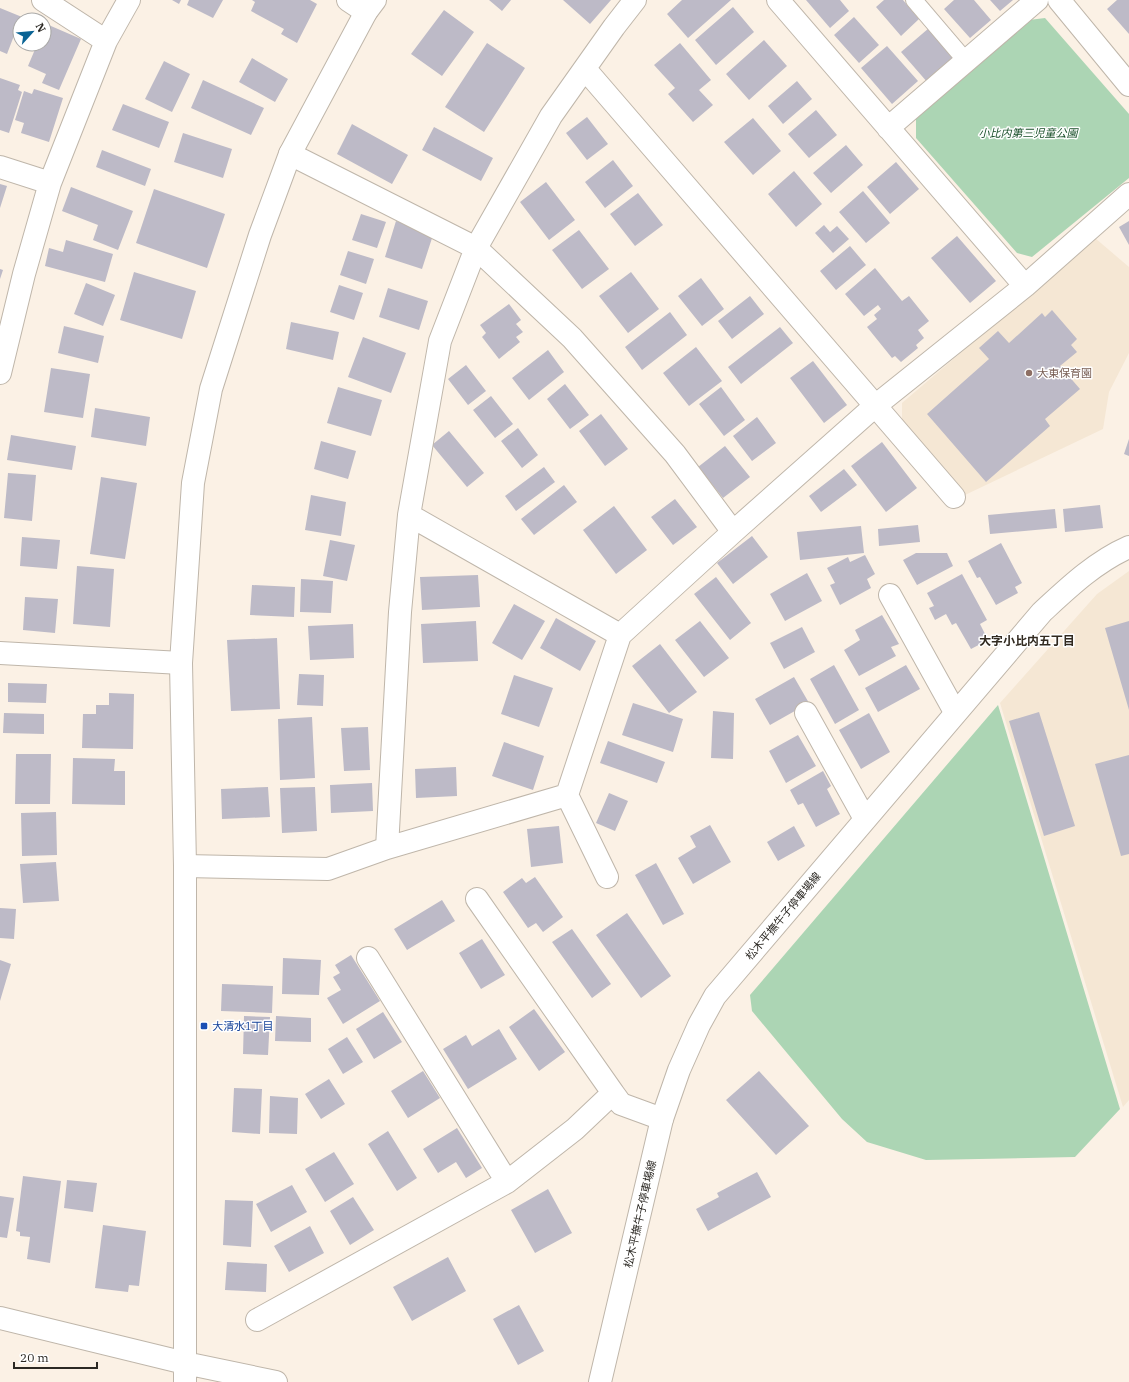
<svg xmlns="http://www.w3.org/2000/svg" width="1129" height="1382" font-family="'IBM Plex Serif','Noto Sans JP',serif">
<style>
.built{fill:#f5e7d4}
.green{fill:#acd5b4}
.building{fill:#bdbac7}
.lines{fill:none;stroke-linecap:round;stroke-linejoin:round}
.lane-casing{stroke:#bfb6aa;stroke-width:18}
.street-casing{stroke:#bfb6aa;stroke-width:24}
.secondary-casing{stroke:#bfb6aa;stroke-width:24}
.lane{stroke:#fff;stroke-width:16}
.street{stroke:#fff;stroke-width:22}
.secondary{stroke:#fff;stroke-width:22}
.education-dot{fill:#8d6e63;stroke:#fff;stroke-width:1.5}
.transit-dot{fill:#1a4fb4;stroke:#fff;stroke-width:1.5}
.labels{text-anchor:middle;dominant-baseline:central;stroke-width:3;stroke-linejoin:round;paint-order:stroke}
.park-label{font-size:11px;font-style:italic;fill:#184f29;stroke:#fff}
.education-label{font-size:11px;fill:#785e54;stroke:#fff;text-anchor:start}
.street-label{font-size:11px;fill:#2b2823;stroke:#fff}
.transit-label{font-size:11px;fill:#164399;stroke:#fff;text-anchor:start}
.neighbourhood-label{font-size:12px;font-weight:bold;fill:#312a20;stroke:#fff}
</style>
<rect width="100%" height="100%" fill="#fbf1e5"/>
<path class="built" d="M1095,238L1129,267V353L1109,392L1103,429L965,495L902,423V403Z
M1129,571V1100L1123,1107L1000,703L1097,594Z"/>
<path class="green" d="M1045,18L1129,114V178L1032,257L1017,253L916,138V112L1021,21Z
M998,705L1120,1109L1075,1157L926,1160L867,1142L842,1119L752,1011L750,995Z"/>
<path class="building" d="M172,0H181L179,4Z
M189,0H223L213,18L187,5Z
M252,0H310L317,4L297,43L281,34L284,29L251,11L255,2Z
M489,0H511L502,11Z
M563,0H611L590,24Z
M682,0H731L688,38L667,14Z
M806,0H840L849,11L830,28Z
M884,0H903L919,19L901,36L876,7Z
M954,0H974L991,20L970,38L944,9Z
M990,0H1013L1000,11Z
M1117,0H1129V34L1107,9Z
M733,7L754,32L716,65L695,40Z
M0,8L22,17L20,20L7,54L0,51Z
M444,10L474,32L442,76L411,54Z
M854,17L879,45L859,63L834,35Z
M44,23L81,39L59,90L42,83L46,74L28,66L36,47L28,44H44Z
M929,28L956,60L928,83L901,52Z
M764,40L787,66L749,100L726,74Z
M487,43L525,68L484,132L445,107Z
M680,43L711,80L699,90L713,105L693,122L668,94L675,88L654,65Z
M887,46L918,81L892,104L861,68Z
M252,58L288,79L275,102L239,82Z
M164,61L190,74L172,112L145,99Z
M0,78L20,85L18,90L22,92L9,133L0,130Z
M203,80L264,108L251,135L191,108Z
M797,81L812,99L783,124L768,106Z
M34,89L63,98L49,142L21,133L24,123L15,120L24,91L32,94Z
M123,104L169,122L159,148L112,130Z
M816,110L837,135L809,158L788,134Z
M587,117L608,144L587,160L566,133Z
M753,118L781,151L753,175L724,142Z
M352,124L408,155L392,184L337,154Z
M434,127L493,158L481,181L422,150Z
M183,133L232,149L223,178L174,162Z
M846,145L863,165L831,193L813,173Z
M102,150L151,169L145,186L96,167Z
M613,160L633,186L605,208L585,182Z
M896,162L919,189L890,214L867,187Z
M794,171L822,204L796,227L768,194Z
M546,182L575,220L549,240L520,202Z
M0,184L7,186L0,208Z
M71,187L133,211L118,250L93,240L98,225L62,211Z
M154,189L225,214L207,268L136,243Z
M863,191L890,223L866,243L839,212Z
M638,193L663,225L635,246L610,214Z
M361,214L386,222L377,248L352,240Z
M396,221L434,232L422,269L385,257Z
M1129,221V245L1119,227Z
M824,225L830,232L837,226L849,239L833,253L815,233Z
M579,230L609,269L582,289L552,250Z
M957,236L996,281L970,303L931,258Z
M66,240L113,254L105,282L45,266L49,248L63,252Z
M850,246L866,265L836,290L820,271Z
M348,251L374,259L366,284L340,275Z
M875,268L902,301L909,296L929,321L918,330L924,338L916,345L918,348L901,362L895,356L892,358L867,327L877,319L874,315L881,309L878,305L864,316L845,294Z
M0,269L3,270L0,279Z
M134,272L196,291L182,339L120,320Z
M631,272L659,309L628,333L599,296Z
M701,278L724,309L702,326L678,296Z
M86,283L115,295L103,326L74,314Z
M339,285L363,293L354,320L330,312Z
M388,288L428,301L419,330L379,317Z
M750,296L764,314L732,339L718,321Z
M509,304L521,320L516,324L523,332L516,337L520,342L499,359L482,337L486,333L480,325Z
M1052,310L1077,339L1071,345L1077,352L1060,366L1080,389L1045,419L1050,426L986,482L927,414L989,359L979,348L998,331L1009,343L1042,313L1045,317Z
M670,312L687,335L642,370L625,347Z
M291,322L339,332L333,360L286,349Z
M64,326L104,336L98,363L58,353Z
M780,327L793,343L741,384L728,367Z
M363,337L406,353L391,393L348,377Z
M696,347L722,381L689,406L663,373Z
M548,350L564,372L529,400L512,378Z
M813,361L847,405L824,423L790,378Z
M466,365L486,391L468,405L448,379Z
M51,368L90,374L83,418L44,412Z
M565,384L589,415L570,429L547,399Z
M338,387L382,400L371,436L327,423Z
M721,387L745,420L724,436L699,404Z
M491,396L513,424L495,438L473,410Z
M95,408L150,417L146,446L91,437Z
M601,414L628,449L605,466L579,431Z
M757,417L776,443L752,461L733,436Z
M518,428L538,455L522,468L501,441Z
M449,431L484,473L467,487L432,445Z
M11,435L76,446L72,470L7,460Z
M1129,439V456L1124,454Z
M321,441L356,451L348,479L314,469Z
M882,442L917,488L886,512L851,466Z
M725,446L750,477L723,498L698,467Z
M544,467L555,482L516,511L505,496Z
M844,469L857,485L821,512L809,496Z
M8,473L36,475L32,521L4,518Z
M101,477L137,483L125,559L90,554Z
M564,485L577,502L534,535L521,519Z
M311,495L346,502L341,536L305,530Z
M675,499L697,527L673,545L651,517Z
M1100,505L1103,528L1065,532L1063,509Z
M614,506L647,550L616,574L583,530Z
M1055,509L1057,528L990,534L988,515Z
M918,525L920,542L879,546L878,529Z
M861,526L864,553L800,560L797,532Z
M752,536L768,557L733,584L717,563Z
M22,537L60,540L57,569L20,566Z
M330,540L355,545L347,581L323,576Z
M1001,543L1022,583L1015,587L1018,593L996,605L980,577L977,578L968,561Z
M916,553H947L953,566L917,585L903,560Z
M865,555L875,574L867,579L871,588L840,605L830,585L835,583L827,568L848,557L850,562Z
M77,566L114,569L110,627L73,624Z
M807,573L822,601L785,621L770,594Z
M962,574L987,620L980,624L988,640L971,649L956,623L952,625L946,614L935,620L929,608L934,606L927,593Z
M478,575L480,607L422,610L420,577Z
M716,577L751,623L730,640L694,594Z
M301,579L333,581L331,613L300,612Z
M252,585L295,587L294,617L250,615Z
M25,597L58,599L55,633L23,630Z
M514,604L545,621L522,660L492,643Z
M882,615L899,644L891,647L896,656L859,676L844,650L860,640L855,630Z
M556,618L596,641L580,671L540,648Z
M476,621L478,661L423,663L421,624Z
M700,621L729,658L704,677L675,640Z
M1129,621V710L1105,628Z
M353,624L354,658L310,660L308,626Z
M802,627L815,652L784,669L770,643Z
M277,638L280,709L231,711L227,640Z
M660,644L697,692L669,713L632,666Z
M834,665L859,710L835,724L810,679Z
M906,665L920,689L878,712L865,688Z
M299,674L324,675L323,706L297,705Z
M514,675L553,688L539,727L501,714Z
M794,677L809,703L770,725L755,699Z
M8,683L47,684L46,703L8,702Z
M109,693L134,694L133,749L82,748L83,714H96V705H109Z
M633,703L683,719L673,752L622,735Z
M713,711L734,713L733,759L711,758Z
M1039,712L1075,826L1044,836L1009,721Z
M4,713L44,714V734L3,733Z
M869,713L890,752L861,769L839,730Z
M312,717L315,778L280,780L278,719Z
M368,727L370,770L344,771L341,728Z
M798,735L816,766L786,783L769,751Z
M608,741L665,762L657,783L600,763Z
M504,742L544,756L533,790L492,776Z
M16,754H51L50,804H15Z
M1129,755V854L1121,856L1095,764Z
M73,758L115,759L114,771H125V805L72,804Z
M456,767L457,796L416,798L415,769Z
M823,771L831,786L827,789L840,814L816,827L803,803L798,805L790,790Z
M372,783L373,811L331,813L330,785Z
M268,787L270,817L222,819L221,789Z
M315,787L317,831L282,833L280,788Z
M609,793L628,801L615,831L596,823Z
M56,812L57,855L22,856L21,813Z
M710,825L731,862L693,884L678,858L696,847L690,836Z
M559,826L563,863L531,867L527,829Z
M794,826L805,846L778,861L767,842Z
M56,862L59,901L23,903L20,864Z
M656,863L684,914L663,925L635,875Z
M535,877L563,917L543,932L536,923L528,928L503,892L522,878L526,883Z
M442,900L455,921L407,950L394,929Z
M0,908L16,909L14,939L0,938Z
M627,913L671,976L641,998L596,935Z
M572,929L611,984L592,998L552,942Z
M482,939L505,975L481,989L459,953Z
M351,955L380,1001L343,1024L327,998L341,990L333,977L340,973L335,965Z
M283,958L321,960L319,995L282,994Z
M0,960L11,964L0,1001Z
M222,984L273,986L272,1013L221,1011Z
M534,1009L565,1052L539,1071L509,1027Z
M383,1012L402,1042L374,1059L356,1029Z
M244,1016L270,1017L268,1055L243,1054Z
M276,1016L311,1018V1042L275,1041Z
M499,1029L517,1059L468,1089L443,1049L466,1035L472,1046Z
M347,1037L363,1062L343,1074L328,1049Z
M423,1071L440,1098L408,1118L391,1091Z
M759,1071L809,1126L776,1155L726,1100Z
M329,1079L345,1104L321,1119L305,1094Z
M234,1088L262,1089L260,1134L232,1132Z
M270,1096L298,1098L297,1134L269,1133Z
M457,1128L482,1168L466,1178L456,1162L438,1173L423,1149Z
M388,1131L417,1178L397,1191L368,1144Z
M334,1152L354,1184L325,1202L305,1169Z
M757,1172L771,1197L708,1231L696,1209L719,1197L717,1193Z
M23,1176L61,1181L50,1263L27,1259L30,1237L20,1236V1232L16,1231Z
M67,1180L97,1183L93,1212L64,1208Z
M292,1185L307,1212L271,1232L256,1204Z
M548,1189L572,1233L535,1253L511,1210Z
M0,1196L14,1198L7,1238L0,1237Z
M353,1197L374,1230L350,1245L330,1211Z
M225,1200L253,1201L251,1247L223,1245Z
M103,1225L146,1231L139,1286L129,1285L128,1292L95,1288Z
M310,1226L324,1253L289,1272L274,1246Z
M448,1257L466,1291L412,1321L393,1287Z
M227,1262L267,1264L266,1292L225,1290Z
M519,1305L544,1351L518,1365L493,1319Z"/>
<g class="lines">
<defs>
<path id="lane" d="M914,0L966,61"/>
<path id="street" d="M43,0L106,41
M348,0L366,12
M778,0L1025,286
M1059,0L1129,85
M585,69L954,497
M888,128L1037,0
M290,154L476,248L572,338L675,454L733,532
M0,167L50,183
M0,373L24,274L50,183L106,41L129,0
M409,515L620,635
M890,595L955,712
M0,653L181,663
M806,713L865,819
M567,795L607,877
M387,848L400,612L409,515L440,341L476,248L551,116L614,27L635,0
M185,866L328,869L387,848L567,795L620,635L733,532L875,406L1025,286L1129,194
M477,899L613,1093
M368,958L507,1182
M257,1320L507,1182L575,1129L613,1093L621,1104L662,1119"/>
<path id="secondary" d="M0,1318L185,1363L276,1382
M185,1382V866L181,663L193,483L211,389L260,235L290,154L366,12L375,0
M600,1382L662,1119L679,1070L699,1025L715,996L1042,612C1068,588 1095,562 1129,547"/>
</defs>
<use href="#lane" class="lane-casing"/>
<use href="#street" class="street-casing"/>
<use href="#secondary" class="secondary-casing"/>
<use href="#lane" class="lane"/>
<use href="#street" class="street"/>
<use href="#secondary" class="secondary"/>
</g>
<circle class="education-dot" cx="1029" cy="373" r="4"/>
<rect class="transit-dot" x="200" y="1022" width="8" height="8" rx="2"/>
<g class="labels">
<g class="park-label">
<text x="1028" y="133">小比内第三児童公園</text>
</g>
<g class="education-label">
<text x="1037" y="373">大東保育園</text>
</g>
<g class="street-label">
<text transform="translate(783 916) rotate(-50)">松木平撫牛子停車場線</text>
<text transform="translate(640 1214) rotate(-77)">松木平撫牛子停車場線</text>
</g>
<g class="transit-label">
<text x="212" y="1026">大清水1丁目</text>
</g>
<g class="neighbourhood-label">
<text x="1027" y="640">大字小比内五丁目</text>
</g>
</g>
<g transform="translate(32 32) rotate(63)"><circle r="19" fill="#ffffff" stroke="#aaa9a7"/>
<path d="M0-3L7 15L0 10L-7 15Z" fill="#0a6394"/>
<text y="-6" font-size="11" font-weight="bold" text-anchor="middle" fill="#2b2823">N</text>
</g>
<path d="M14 1362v6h83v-6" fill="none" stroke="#2b2823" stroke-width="2"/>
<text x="20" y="1362" font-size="12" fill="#2b2823" stroke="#ffffff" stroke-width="3" paint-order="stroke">20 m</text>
</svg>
